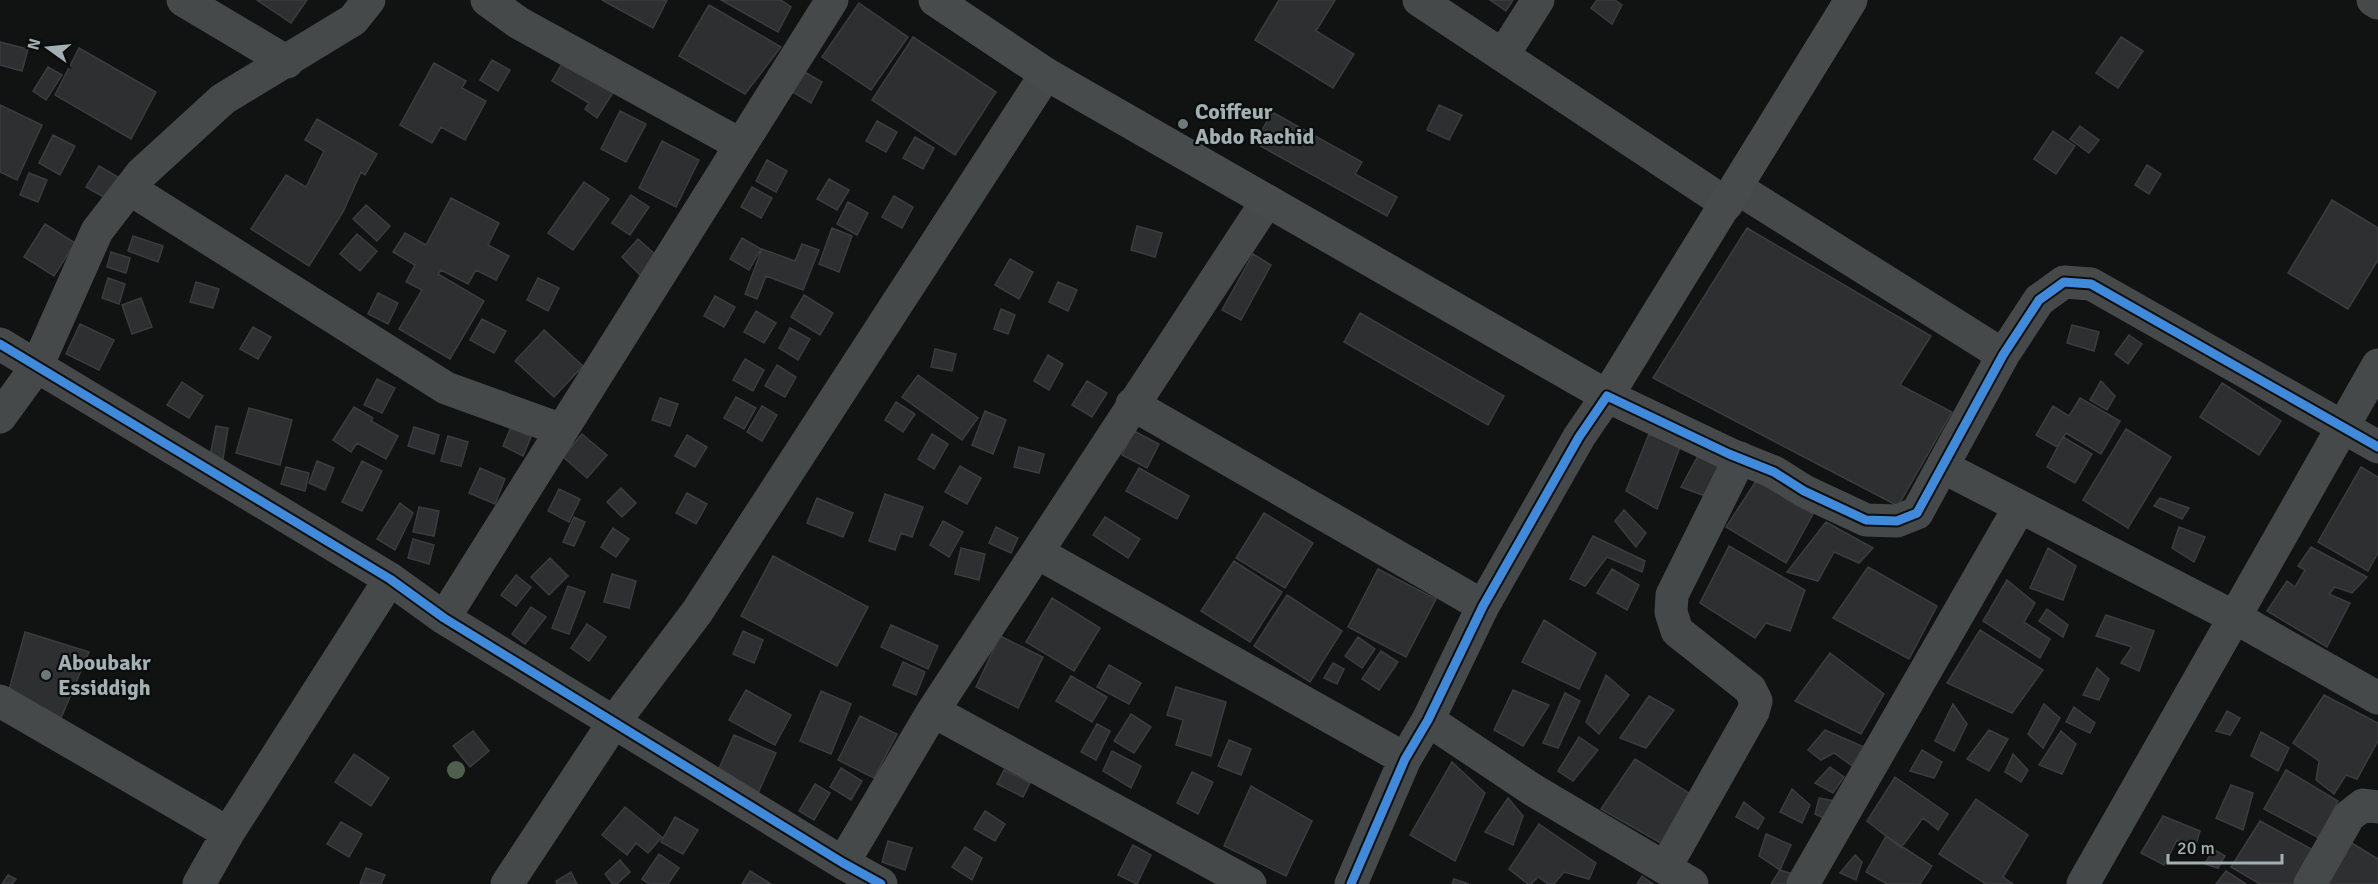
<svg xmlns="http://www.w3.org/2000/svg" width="2378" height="884" font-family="Signika,sans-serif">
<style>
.building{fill:#2d2f30;stroke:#3a3d3e;stroke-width:1.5}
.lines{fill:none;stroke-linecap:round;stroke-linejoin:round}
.minor{stroke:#46494a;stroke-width:33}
.major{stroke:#484b4c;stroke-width:33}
.cycleway-casing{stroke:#0c0d0d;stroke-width:13}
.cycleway{stroke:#408adc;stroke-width:9}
.tree{fill:#51604b}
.poi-dot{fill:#6f787b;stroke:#0c0d0d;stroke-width:2}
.labels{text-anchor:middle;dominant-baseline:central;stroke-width:4.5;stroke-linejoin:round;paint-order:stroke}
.poi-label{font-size:22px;font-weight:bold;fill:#a2afb3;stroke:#0c0d0d;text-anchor:start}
</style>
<rect width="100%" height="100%" fill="#111212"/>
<path class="building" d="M257,0H307L291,23Z
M602,0H667L653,28Z
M721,0H781L791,7L778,32Z
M1279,0H1335L1316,31L1354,54L1333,88L1255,40Z
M1490,0H1513L1506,11Z
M1597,0H1615L1622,5L1612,24L1591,8Z
M859,3L908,37L871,90L822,57Z
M709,5L781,47L745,94L679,56Z
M913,37L996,92L955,155L872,100Z
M2121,37L2143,51L2118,88L2096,73Z
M0,42L28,49L22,71L0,65Z
M79,48L156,92L131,139L55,95Z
M492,60L510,70L498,91L480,80Z
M564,60L614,91L597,118L585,109L589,103L552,81Z
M434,63L466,81L462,88L486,101L465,140L441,127L432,143L400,125Z
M48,67L62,75L46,100L33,91Z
M803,71L822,82L811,103L791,91Z
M0,105L42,125L17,180L0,172Z
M1439,105L1462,115L1449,140L1427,130Z
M620,111L646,124L626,162L601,149Z
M1272,112L1362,162L1355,174L1397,197L1387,216L1255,143Z
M317,119L377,154L365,175L361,172L343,212L309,266L251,229L286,175L306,187L324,151L305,140Z
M877,121L897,132L886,152L866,141Z
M2080,126L2099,140L2089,153L2070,139Z
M2053,131L2075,146L2056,174L2034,159Z
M53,135L75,146L60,175L39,163Z
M915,137L934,148L923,169L903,158Z
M662,141L699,160L676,207L639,188Z
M767,160L787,171L776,192L756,181Z
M2147,165L2161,174L2149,194L2135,185Z
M99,166L118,177L105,198L86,187Z
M29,173L47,180L38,202L20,195Z
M829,179L849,190L837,210L817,199Z
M584,182L609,199L573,250L548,233Z
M752,187L772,198L761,218L741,207Z
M631,195L649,207L630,235L612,223Z
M894,196L913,207L902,228L882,217Z
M451,198L499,223L488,245L509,256L496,280L476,270L468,284L441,270L438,274L484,301L450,359L399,329L422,290L406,282L415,265L393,252L405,233L426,245Z
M2332,200L2378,228V260L2348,309L2288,273Z
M848,202L868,213L857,235L837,224Z
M366,205L390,226L377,241L353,219Z
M45,224L75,243L54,276L24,257Z
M1137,226L1162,233L1155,257L1131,250Z
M832,228L852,236L839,272L819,264Z
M1747,228L1931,336L1900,385L1952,412L1898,506L1653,378Z
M357,234L377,251L360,271L340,254Z
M133,236L163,246L158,262L128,251Z
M742,238L761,249L749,270L730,259Z
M638,239L657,256L640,275L622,257Z
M802,244L819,250L803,290L766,276L757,299L745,294L762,249L795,261Z
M111,252L130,258L126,273L107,267Z
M1253,254L1271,265L1241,320L1222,310Z
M1010,259L1033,272L1019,299L995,285Z
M108,278L125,284L119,304L102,298Z
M538,278L559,288L548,311L527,300Z
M196,282L219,289L213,308L190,302Z
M1058,282L1077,290L1068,311L1049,302Z
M378,293L398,303L388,324L368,314Z
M804,295L833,313L820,335L791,317Z
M715,296L735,307L724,327L704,316Z
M141,298L152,327L132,334L122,305Z
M1001,309L1015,315L1008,334L994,329Z
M756,311L776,323L764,343L744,332Z
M1360,313L1504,396L1488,425L1344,342Z
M482,319L506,331L494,353L470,340Z
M80,324L114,340L99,370L66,354Z
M2072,325L2099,332L2094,351L2067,343Z
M253,327L271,337L258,359L240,349Z
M790,328L810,339L798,360L779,348Z
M544,330L583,366L554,397L515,361Z
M2129,335L2142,344L2128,364L2115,354Z
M935,349L956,354L952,371L931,367Z
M1048,355L1063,364L1049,390L1034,381Z
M745,359L764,370L753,391L733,380Z
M777,365L796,377L785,397L765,386Z
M918,375L978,418L962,440L902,397Z
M377,379L395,388L382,413L364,405Z
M1087,381L1107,393L1092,417L1072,405Z
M2101,381L2115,396L2107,410L2090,400Z
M182,382L203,396L189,418L167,405Z
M2222,383L2281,421L2259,455L2200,417Z
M736,397L756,408L744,429L724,418Z
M660,398L678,404L670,426L652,420Z
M2080,398L2120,421L2101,454L2066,433L2057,447L2036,435L2053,406L2069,416Z
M896,402L915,414L903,432L885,420Z
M762,406L777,415L762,441L747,432Z
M354,407L373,418L371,421L398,436L386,459L357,443L351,452L333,440Z
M249,408L292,420L280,465L236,453Z
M985,411L1006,420L993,454L972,445Z
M216,426L228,428L223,459L210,456Z
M414,427L439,435L434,454L408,446Z
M511,427L531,437L523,456L503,446Z
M2126,429L2171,457L2128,528L2083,500Z
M1134,431L1159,444L1147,468L1122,455Z
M582,434L607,455L587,478L563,457Z
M932,434L948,444L934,469L918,459Z
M1649,434L1680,447L1657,509L1626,491Z
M687,435L707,447L695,467L675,456Z
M448,436L468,442L461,466L441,461Z
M2063,437L2092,454L2075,483L2047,467Z
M1019,447L1044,454L1039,473L1014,467Z
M1699,454L1724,471L1705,496L1681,487Z
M317,461L334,468L325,490L309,483Z
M362,461L382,471L362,511L342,502Z
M960,466L981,478L967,504L945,492Z
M286,467L309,473L305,491L281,484Z
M2361,467L2378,477V553L2368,571L2318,542Z
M480,468L505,479L495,504L469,493Z
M1139,468L1189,496L1177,519L1126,491Z
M1756,481L1813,514L1786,563L1726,527Z
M621,488L636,503L622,517L607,502Z
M559,489L580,499L569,522L548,511Z
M687,493L707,504L696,524L676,513Z
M885,494L923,507L912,537L901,533L895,550L869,541Z
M817,498L853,513L843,537L807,523Z
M2160,498L2189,508L2182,519L2154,506Z
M400,503L413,513L395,550L377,539Z
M419,507L439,511L434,536L413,532Z
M1624,510L1646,533L1636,547L1615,521Z
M1264,513L1313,543L1285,588L1236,558Z
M574,517L585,522L574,546L563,542Z
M1105,517L1140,539L1128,558L1093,535Z
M943,521L963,532L949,557L930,545Z
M1826,522L1873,548L1859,563L1834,552L1818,581L1787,572Z
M996,527L1018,538L1011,553L989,543Z
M2179,527L2205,537L2194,562L2172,548Z
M613,528L629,539L616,557L601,547Z
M1593,536L1645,561L1642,572L1607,557L1585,586L1570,579Z
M413,539L434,545L429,564L408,558Z
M1729,546L1805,590L1790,631L1766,623L1755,638L1700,603Z
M2311,547L2367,577L2352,593L2335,587L2329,594L2350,603L2327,647L2267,611L2287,581L2295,587L2305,570L2298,566Z
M961,548L985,554L979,580L955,574Z
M2048,548L2076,566L2063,600L2030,588Z
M773,556L868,607L837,666L741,616Z
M550,558L568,576L549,595L531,577Z
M1234,561L1282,592L1250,642L1201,611Z
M1868,567L1937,606L1909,659L1833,618Z
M1378,569L1436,599L1406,657L1348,627Z
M1612,569L1639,585L1627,610L1597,593Z
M612,574L636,581L629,608L604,602Z
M516,575L531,587L516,606L501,595Z
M2007,580L2035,603L2024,622L2050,639L2040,658L1983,621Z
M568,586L585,592L569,634L552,628Z
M1287,595L1342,631L1310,682L1254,646Z
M1052,598L1100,628L1074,671L1026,642Z
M531,607L546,617L525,644L512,634Z
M2047,609L2068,625L2063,637L2039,621Z
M2106,615L2154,631L2139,671L2121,663L2132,647L2096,636Z
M1544,620L1596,653L1579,689L1522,662Z
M587,624L606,637L589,661L571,648Z
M891,625L938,646L928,669L881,647Z
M1980,630L2043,670L2012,713L1947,683Z
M743,631L763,640L754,663L733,654Z
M25,632L89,652L61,718L7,697Z
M1000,636L1043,657L1018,708L976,687Z
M1358,637L1375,649L1362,668L1345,656Z
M1381,651L1398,662L1379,690L1362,679Z
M1830,653L1884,694L1861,734L1795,701Z
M903,662L925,672L916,695L893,685Z
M1333,663L1344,669L1337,684L1324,678Z
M1109,665L1141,683L1129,704L1097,687Z
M2097,668L2109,679L2099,700L2083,695Z
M1606,675L1629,695L1599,734L1586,722Z
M1071,676L1107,697L1092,722L1056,701Z
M1176,687L1226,702L1211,756L1176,745L1183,720L1167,715Z
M746,690L791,715L775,745L729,720Z
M1513,690L1549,705L1523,746L1494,730Z
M821,691L851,704L831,754L800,741Z
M1565,693L1580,701L1558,748L1543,743Z
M2324,695L2378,723V741L2357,779L2346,775L2334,794L2316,780L2319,761L2293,743Z
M1649,696L1674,710L1646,748L1620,738Z
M1953,704L1967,724L1954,751L1935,741Z
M2044,704L2060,718L2043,748L2028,734Z
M2074,707L2095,723L2090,733L2066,722Z
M2227,711L2240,718L2230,735L2216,731Z
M1131,714L1151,727L1134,753L1114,741Z
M860,716L897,734L874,778L838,760Z
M1097,724L1110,731L1096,760L1081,752Z
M1825,730L1866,748L1858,770L1834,753L1821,760L1808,750Z
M1989,730L2008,739L1989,771L1967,759Z
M473,731L489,751L470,767L453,746Z
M2061,731L2076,744L2062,774L2039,765Z
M2261,732L2289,748L2278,771L2251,756Z
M734,735L776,753L758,793L716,775Z
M1579,737L1598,750L1573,781L1558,771Z
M1229,740L1251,749L1241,775L1218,766Z
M1922,750L1942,762L1934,778L1910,771Z
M1112,751L1141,766L1131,788L1103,771Z
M354,754L389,778L371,806L335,782Z
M2013,754L2028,770L2021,782L2005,772Z
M1635,759L1689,793L1664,845L1601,809Z
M1452,762L1485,793L1455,861L1410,835Z
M1830,767L1844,777L1833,793L1815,783Z
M841,768L862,781L851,800L830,787Z
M1004,770L1030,783L1023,797L997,784Z
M2286,770L2338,801L2319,838L2264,809Z
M1192,772L1213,782L1198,814L1177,803Z
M1895,777L1948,814L1938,830L1923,818L1901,848L1867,821Z
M815,784L830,793L814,820L799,811Z
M2231,785L2253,793L2243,830L2216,818Z
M1251,786L1312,821L1286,876L1224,846Z
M1792,789L1810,805L1802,823L1780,812Z
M1508,798L1523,816L1513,845L1485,832Z
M1819,798L1840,802L1826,819L1815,814Z
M1976,799L2028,835L2003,877L2013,884H1986L1939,854Z
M1744,802L1764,818L1758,829L1736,817Z
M625,807L662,837L648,853L636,843L627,855L602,835Z
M985,811L1005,824L995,841L974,829Z
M2163,816L2200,831L2195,848L2177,840L2164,865L2141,853Z
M675,817L698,830L683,854L661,842Z
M2260,821L2315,851L2297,884H2260L2231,867Z
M341,822L362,834L349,857L327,844Z
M1539,824L1596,863L1589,879L1564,872L1554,884H1548L1538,877L1531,884H1528L1509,869Z
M1766,834L1791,845L1780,870L1759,856Z
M1886,836L1932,866L1920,884H1887L1866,872Z
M888,841L912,848L905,870L882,862Z
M2350,842L2378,859V884H2323Z
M1133,845L1151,855L1137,884L1118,875Z
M965,847L982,858L972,880L952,867Z
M2213,849L2225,856L2218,868L2205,864Z
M659,854L679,868L668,884H649L642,879Z
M1855,855L1862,862L1856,880L1840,873Z
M620,860L630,872L617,884H613L605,874Z
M366,868L385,875L381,884H360Z
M1780,870L1796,875L1792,884H1771Z
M750,871L771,884H742Z
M2226,871L2246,884H2216Z
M571,872L577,884H557L556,881Z
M8,875L16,879L12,884H2Z
M1642,876L1653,884H1637Z
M1454,879L1469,884H1452Z"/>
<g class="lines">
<path class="minor" d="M183,0L287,62
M487,0L519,23L741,145
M1419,0L1727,204
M2373,0L2378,3
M1503,55L1538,0
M1737,188L2003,355
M130,189L446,388L562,430
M0,344L390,579L444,618L843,863L881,884
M1132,404L1483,606
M0,417L37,366L97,231L141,174L223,99L353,20L369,0
M1943,467L2236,618L2378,698
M1038,553L1405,759
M444,618L832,0
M0,701L228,833
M933,711L1250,884
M1428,720L1533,790L1692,884
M843,863L933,711L1267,201
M1665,868L1753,712L1756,701L1750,689L1677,631L1671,612L1672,595L1740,458
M199,884L228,833L390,579
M507,884L614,722L697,612L1046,74
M1351,884L1405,759L1428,720L1483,606L1579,437L1607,396L1729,454L1774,472L1804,491L1866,520L1897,521L1917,513L2003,355L2039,300L2064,282L2091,284L2378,447
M1803,884L2019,508
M2083,884L2378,365
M2310,884L2349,816L2363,805L2378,807"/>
<path class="major" d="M935,0L1046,74L1607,396L1851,0"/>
<defs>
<path id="cycleway" d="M0,344L390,579L444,618L843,863L881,884
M1351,884L1405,759L1428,720L1483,606L1579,437L1607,396L1729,454L1774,472L1804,491L1866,520L1897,521L1917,513L2003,355L2039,300L2064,282L2091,284L2378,447"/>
</defs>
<use href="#cycleway" class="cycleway-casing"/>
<use href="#cycleway" class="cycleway"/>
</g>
<circle class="tree" cx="456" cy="770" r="9"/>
<g class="poi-dot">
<circle cx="1183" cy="124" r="6"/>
<circle cx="46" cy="675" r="6"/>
</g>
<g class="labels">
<g class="poi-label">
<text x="1195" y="111">Coiffeur<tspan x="1195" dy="25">Abdo Rachid</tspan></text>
<text x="58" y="662">Aboubakr<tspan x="58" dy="25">Essiddigh</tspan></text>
</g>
</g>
<g transform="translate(48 48) rotate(285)" stroke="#0c0d0d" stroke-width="4.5" paint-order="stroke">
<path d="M0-4.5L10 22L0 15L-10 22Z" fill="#a2afb3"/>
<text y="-9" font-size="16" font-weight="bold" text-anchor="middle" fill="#a2afb3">N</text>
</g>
<path d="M2168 854v9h114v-9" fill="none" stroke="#a2afb3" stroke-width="3"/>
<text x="2177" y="854" font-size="18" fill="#a2afb3" stroke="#0c0d0d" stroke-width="4.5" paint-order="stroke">20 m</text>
</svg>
